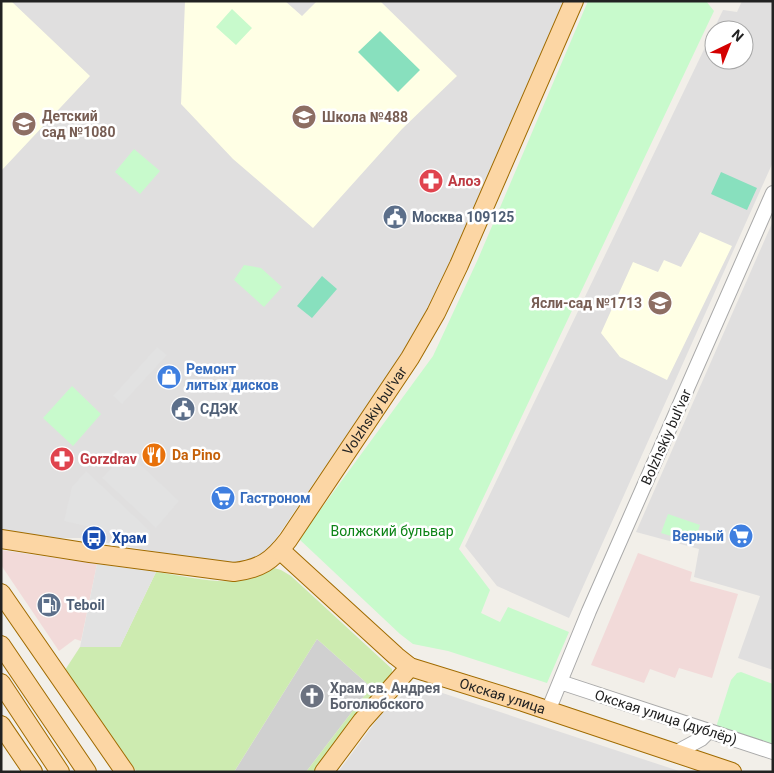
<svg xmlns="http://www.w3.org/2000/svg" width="774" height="773" font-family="Roboto,sans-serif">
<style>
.residential{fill:#e0dfdf;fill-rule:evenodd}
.commercial{fill:#f2dad9}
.education{fill:#ffffe5}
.religious{fill:#d0d0d0}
.grass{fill:#cdebb0}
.park{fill:#c8facc}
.pitch{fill:#88e0be}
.parking{fill:#e2e2e2}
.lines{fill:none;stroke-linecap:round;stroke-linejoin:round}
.minor-casing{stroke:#a9a9a9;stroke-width:16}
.major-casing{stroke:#a06b00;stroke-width:20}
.minor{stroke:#fff;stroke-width:14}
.major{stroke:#fcd6a4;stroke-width:18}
.labels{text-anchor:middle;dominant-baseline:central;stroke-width:5;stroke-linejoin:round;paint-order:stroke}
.education-label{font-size:14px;font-weight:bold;fill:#785e54;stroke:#fff;text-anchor:start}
.health-label{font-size:14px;font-weight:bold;fill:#be3a42;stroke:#fff;text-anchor:start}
.service-label{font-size:14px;font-weight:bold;fill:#4e5e75;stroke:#fff;text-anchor:start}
.shop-label{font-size:14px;font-weight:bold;fill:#366cbe;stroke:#fff;text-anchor:start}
.street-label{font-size:14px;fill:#222;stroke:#fff}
.food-label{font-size:14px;font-weight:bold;fill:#c56008;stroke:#fff;text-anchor:start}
.park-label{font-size:14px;fill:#0c8416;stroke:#fff}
.transit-label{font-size:14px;font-weight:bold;fill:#164399;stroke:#fff;text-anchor:start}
.worship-label{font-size:14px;font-weight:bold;fill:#5b616d;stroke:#fff;text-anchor:start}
</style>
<rect width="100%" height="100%" fill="#f2efe9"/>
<path class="residential" d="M1,1H567L469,230L428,311L399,358L271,546L261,557L246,564L180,556L80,538H58L1,530Z
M742,1H773V162L569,618L497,586L465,546L723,10L737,12ZM714,30H744V60H714Z
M773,221V670L738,658L760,596L694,577L699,549L636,532Z
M415,684L682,772H338L382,713Z"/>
<path class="commercial" d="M1,550L97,564L81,641L75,639L59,651L1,565Z
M638,553L692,572L690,581L738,594L712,678L679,668L675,678L650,669L644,683L591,665Z"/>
<path class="education" d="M1,1H11L90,76L1,171Z
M185,1H285L302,16L317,1H380L457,76L402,129L313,228L233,159L181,104Z
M700,232L732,246L667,380L620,357L601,333L633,262L658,272L664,260L681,267Z"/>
<path class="religious" d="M317,639L371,687L306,772H234Z"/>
<path class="grass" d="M274,568L281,570L291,576L392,669V674L314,772H306L371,687L317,639L234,772H137L65,670L80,647H120L156,572C194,577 240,592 274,568Z"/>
<path class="park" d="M588,1H706L714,11L459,549L490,590L481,613L500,622L508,607L569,632L547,683L448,651L413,644L400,634L299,539L433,356L478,259Z
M232,9L252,28L236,45L216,27Z
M134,149L160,171L140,194L115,172Z
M244,265L261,268L282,287L264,307L234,280Z
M72,386L101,414L73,446L43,418Z
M668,514L700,525L694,543L661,533Z
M741,672L773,684V749L718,729L717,724L731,680L737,673Z"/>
<path class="pitch" d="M380,31L420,70L398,92L358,52Z
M721,172L757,188L747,210L711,194Z
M322,276L337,289L312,318L297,306Z"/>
<path class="parking" d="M157,347L167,355L122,404L113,396Z
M127,452L179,501L156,528L102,478Z
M86,471L150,531L149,540L64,521L72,487Z
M97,564L156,572L120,647H80Z"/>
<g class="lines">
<defs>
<path id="minor" d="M560,682L773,752
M548,711L589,611L773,193
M675,753L701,739L709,731"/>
<g id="major">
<path id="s1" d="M1,539L90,553L234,572C260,569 272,561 288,540L410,358L436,313L459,265L574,1"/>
<path id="s2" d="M280,550L396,656L410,667L523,702L732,772"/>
<path d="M1,593L125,772"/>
<path d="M1,645L87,772"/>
<path d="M1,683L60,772"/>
<path d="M1,725L33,772"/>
<path d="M324,772L362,721L410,667"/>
</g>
</defs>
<use href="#minor" class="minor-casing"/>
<use href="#major" class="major-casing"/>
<use href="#minor" class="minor"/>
<use href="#major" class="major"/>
</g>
<defs>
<symbol id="school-disc" viewBox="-11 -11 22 22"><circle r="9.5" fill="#8d6e63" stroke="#fff"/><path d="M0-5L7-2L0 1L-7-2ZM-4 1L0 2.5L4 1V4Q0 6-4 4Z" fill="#fff"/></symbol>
<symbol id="pharmacy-disc" viewBox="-11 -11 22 22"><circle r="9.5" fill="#e0444e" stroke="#fff"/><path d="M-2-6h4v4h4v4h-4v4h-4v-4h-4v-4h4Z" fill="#fff"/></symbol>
<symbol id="civic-disc" viewBox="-11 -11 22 22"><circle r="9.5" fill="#5c6f8a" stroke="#fff"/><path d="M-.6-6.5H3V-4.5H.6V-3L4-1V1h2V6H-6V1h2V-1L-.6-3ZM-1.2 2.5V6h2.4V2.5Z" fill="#fff"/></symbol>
<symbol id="shop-disc" viewBox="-11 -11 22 22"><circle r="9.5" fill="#3f7fe0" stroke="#fff"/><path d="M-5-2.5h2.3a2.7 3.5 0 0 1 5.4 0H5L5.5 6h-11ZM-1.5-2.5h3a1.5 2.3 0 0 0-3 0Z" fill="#fff"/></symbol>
<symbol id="restaurant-disc" viewBox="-11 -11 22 22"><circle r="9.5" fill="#e8710a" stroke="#fff"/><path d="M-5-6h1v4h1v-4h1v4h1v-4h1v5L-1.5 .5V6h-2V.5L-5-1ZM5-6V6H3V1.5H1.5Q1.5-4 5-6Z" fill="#fff"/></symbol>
<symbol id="supermarket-disc" viewBox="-11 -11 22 22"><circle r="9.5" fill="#3f7fe0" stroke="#fff"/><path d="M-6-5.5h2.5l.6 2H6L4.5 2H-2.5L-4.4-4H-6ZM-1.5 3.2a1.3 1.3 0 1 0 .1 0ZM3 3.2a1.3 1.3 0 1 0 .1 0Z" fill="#fff"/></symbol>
<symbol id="bus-disc" viewBox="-11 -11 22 22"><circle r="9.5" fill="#1a4fb4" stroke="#fff"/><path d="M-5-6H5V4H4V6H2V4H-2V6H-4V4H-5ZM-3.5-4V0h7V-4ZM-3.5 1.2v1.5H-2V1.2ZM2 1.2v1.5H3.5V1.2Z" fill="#fff"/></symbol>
<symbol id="fuel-disc" viewBox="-11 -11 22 22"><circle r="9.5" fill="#5c6f8a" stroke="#fff"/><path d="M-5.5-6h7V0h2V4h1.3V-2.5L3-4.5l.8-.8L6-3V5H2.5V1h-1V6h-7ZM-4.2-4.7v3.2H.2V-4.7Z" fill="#fff"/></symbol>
<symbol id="church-disc" viewBox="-11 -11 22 22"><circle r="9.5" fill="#6b7280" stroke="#fff"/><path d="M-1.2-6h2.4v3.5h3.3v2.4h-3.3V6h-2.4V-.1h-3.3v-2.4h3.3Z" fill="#fff"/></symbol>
</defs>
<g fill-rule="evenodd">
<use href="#school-disc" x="290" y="103" width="28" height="28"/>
<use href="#school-disc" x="10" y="110" width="28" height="28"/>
<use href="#pharmacy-disc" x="417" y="167" width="28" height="28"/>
<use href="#civic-disc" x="381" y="203" width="28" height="28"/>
<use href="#school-disc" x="646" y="289" width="28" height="28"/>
<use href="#shop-disc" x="155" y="363" width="28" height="28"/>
<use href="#civic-disc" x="169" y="395" width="28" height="28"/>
<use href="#restaurant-disc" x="140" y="441" width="28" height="28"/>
<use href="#pharmacy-disc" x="48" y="445" width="28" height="28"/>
<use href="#supermarket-disc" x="209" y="484" width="28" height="28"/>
<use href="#supermarket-disc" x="727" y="522" width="28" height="28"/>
<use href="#bus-disc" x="80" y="524" width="28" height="28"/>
<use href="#fuel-disc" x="35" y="591" width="28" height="28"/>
<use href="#church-disc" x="298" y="682" width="28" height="28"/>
</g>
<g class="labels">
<g class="education-label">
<text x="42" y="116">Детский<tspan x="42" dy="16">сад №1080</tspan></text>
<text x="322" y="117">Школа №488</text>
<text x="642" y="303" text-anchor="end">Ясли-сад №1713</text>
</g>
<g class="health-label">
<text x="448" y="181">Алоэ</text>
<text x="80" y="459">Gorzdrav</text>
</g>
<g class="service-label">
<text x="412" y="217">Москва 109125</text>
<text x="200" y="409">СДЭК</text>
<text x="66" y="605">Teboil</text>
</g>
<g class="shop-label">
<text x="186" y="369">Ремонт<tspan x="186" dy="16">литых дисков</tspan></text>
<text x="240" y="498">Гастроном</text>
<text x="724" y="536" text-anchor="end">Верный</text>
</g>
<g class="street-label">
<text stroke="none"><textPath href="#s1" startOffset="456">Volzhskiy bul'var</textPath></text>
<text transform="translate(666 437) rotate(-66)">Bolzhskiy bul'var</text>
<text stroke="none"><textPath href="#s2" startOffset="272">Окская улица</textPath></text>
<text transform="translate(666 717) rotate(18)">Окская улица (дублёр)</text>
</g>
<g class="food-label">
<text x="172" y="455">Da Pino</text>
</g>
<g class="park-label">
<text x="392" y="531">Волжский бульвар</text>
</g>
<g class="transit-label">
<text x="112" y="538">Храм</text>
</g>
<g class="worship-label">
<text x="330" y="688">Храм св. Андрея<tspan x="330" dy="16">Боголюбского</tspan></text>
</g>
</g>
<rect width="774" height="773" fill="none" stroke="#222222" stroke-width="5"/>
<g transform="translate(729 45) rotate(43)"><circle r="24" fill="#ffffff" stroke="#a7a7a7"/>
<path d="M0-4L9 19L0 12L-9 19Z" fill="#d40000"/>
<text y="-8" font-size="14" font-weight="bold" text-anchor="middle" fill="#222222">N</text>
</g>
</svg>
